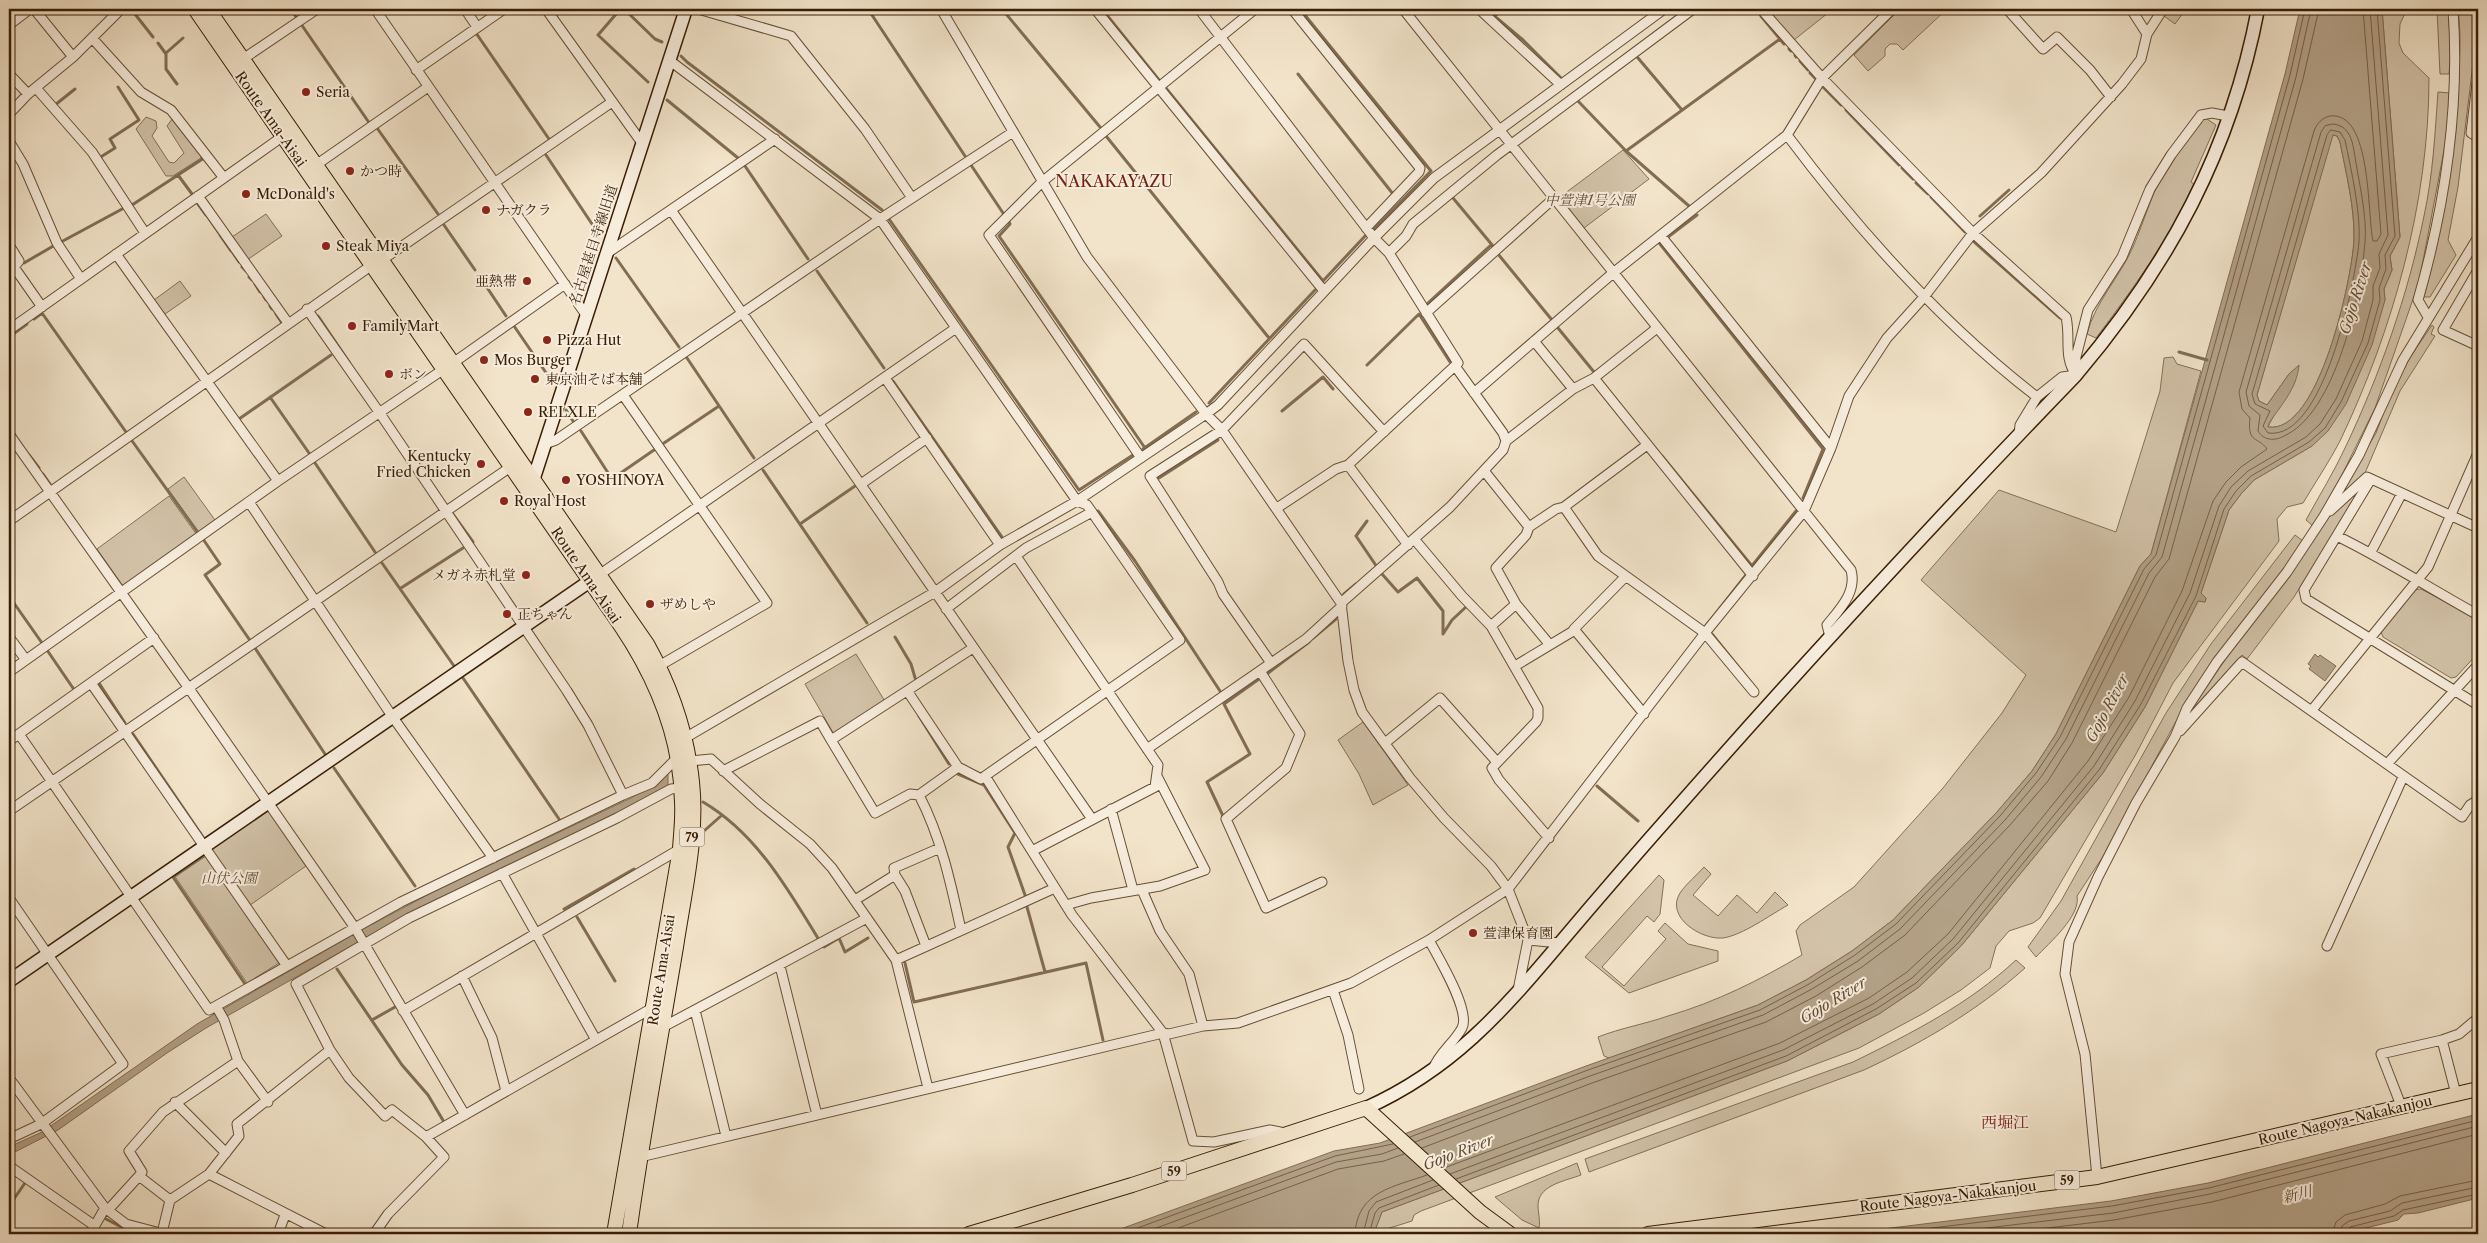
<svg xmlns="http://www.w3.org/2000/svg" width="2487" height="1243" font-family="'Libre Caslon Text','Noto Serif JP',serif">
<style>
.green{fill:#d2c2a8;stroke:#857056}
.water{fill:#b3a187;stroke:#826d53;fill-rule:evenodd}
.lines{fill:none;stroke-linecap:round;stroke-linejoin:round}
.shore{stroke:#766046;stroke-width:1}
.stream{stroke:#826d53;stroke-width:3}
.street-casing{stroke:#665036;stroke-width:11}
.secondary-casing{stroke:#381e04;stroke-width:15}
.primary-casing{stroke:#381e04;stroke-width:16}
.street{stroke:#f7eddd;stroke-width:9}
.secondary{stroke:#f7eddd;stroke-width:12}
.primary{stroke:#f2e4ca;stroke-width:14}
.poi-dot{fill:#8f2418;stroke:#f7eddd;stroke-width:2}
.labels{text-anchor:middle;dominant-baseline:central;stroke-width:4;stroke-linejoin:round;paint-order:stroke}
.shield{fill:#f7eddd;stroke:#715c45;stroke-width:1}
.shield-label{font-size:12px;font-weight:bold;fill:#381e04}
.poi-label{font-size:14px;fill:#381e04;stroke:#f7eddd;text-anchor:start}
.street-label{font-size:14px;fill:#381e04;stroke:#f7eddd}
.park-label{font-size:14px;font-style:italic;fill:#664f35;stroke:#f7eddd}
.water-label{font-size:15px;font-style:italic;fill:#634c32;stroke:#f7eddd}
.quarter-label{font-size:16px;fill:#7a1f14;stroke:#f7eddd}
</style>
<rect width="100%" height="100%" fill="#f2e4ca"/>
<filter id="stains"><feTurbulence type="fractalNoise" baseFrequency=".004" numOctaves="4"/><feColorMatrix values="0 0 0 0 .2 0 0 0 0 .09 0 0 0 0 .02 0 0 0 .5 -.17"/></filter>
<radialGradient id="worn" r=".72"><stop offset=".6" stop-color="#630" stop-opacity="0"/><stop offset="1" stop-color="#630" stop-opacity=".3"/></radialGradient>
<path class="green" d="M1766,9H1833L1794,40Z
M1900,9H1947L1903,50L1897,44H1890L1885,49V56L1868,71L1854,55Z
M2169,9H2186L2175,24L2164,16Z
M2382,9H2407L2400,24L2399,43L2403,53L2429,78C2429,202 2393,330 2340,441C2329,462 2315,483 2303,503L2287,507L2277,519L2279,541L2173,683L2136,754L2040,918L2033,923L2009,931L1996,946L1990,968L1961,990L1924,1013L1859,1048L1421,1211L1414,1215L1412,1221L1374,1233L1382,1212L1787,1061L1879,1014L1919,987L1961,946L2103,773L2145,707L2198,601L2205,602L2206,598L2201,593L2229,510L2241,494L2254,480L2312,446L2385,300L2384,289L2392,270L2390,256L2400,237Z
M2437,9H2448L2451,49L2449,74H2440Z
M2458,9H2472L2475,47L2458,187L2448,240L2456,255L2430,297H2424C2441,233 2452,167 2457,101C2459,70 2462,39 2458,9Z
M2438,92L2450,93L2446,140L2419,282L2375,408L2324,511L2313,526L2306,520C2319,496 2334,472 2346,446C2380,374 2408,295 2424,216C2433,175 2435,133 2438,92Z
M146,117L156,121L157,128L152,136L169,162L174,163L184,153L167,126L172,119L201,153V158L173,176H166L136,129Z
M2204,117L2216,125L2191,182L2194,184C2168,240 2133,289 2096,338L2087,334C2095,302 2120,277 2133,247C2145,219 2153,189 2169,163C2180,147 2192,132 2204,117Z
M2332,135L2337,136L2340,142C2346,173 2355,208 2354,241C2352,278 2319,435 2268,427L2299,366L2289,374L2267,405L2259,401L2257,395Z
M1623,150L1649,179L1584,228L1560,197Z
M266,214L282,236L247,260L232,237Z
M180,281L191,296L165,314L154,300Z
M2432,325L2434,327L2431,334L2435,336L2400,391L2365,473L2336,502L2376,433L2392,391L2411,356Z
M2173,357L2177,364L2201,371L2151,554L2140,566L2056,734L2032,771L1997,812L1893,920L1852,951L1806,980L1758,1005L1609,1058L1604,1056L1598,1037C1621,1028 1645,1024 1668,1016C1716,1002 1760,980 1802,955L1796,931L1800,925L1854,887L1943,788L2002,713L2026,675L1921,580L1999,490L2116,532L2160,391L2164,358Z
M184,477L215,520L199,532L168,489Z
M2363,486L2294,597L2247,659L2242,655L2190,712L2227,657L2289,577L2328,518Z
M169,496L197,535L123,586L97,549Z
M2295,535L2303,541L2285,569L2216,656L2187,701L2102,858L2077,896C2081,916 2049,943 2036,957L2028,947L2061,901L2166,713L2192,673L2211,644Z
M2421,589L2478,619V653L2456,677L2451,678L2383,637L2381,632L2414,590Z
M856,654L886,703L835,736L805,684Z
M1363,722L1408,785L1373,805L1359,774L1338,740Z
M268,810L306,866L243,910L279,963L247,983L174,875Z
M1704,867L1711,874L1693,895L1718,916L1737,895L1757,913L1775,892L1788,905C1770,915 1743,935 1723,938C1701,940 1665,917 1680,893C1686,884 1697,875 1704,867Z
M1659,875L1664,880L1660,914L1654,922L1647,916L1602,967L1624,986L1666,939L1658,931L1665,923L1688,944L1718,951V961L1629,993L1585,957Z
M2016,960L2025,968C1977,1011 1922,1043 1864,1070L1589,1172L1585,1159L1853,1062C1912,1033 1969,1004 2016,960Z
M1577,1163L1581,1175C1568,1180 1544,1184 1539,1199C1536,1208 1541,1218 1539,1228L1522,1220L1495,1197Z"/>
<path class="water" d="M2300,9H2382L2400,237L2390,256L2392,270L2384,289L2385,300L2372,345L2346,404L2328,431L2312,446L2254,480L2241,494L2229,510L2201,593L2206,598L2205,602L2198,601L2145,707L2103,773L1961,946L1919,987L1879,1014L1787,1061L1382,1212L1374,1233L1107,1234L1334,1151L1380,1143L1586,1066L1758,1005L1806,980L1852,951L1893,920L1997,812L2032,771L2056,734L2140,566L2151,554L2285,74ZM2333,135L2337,136L2340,142C2346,173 2355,208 2354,240C2352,278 2319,435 2268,427L2269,423C2282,404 2297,388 2299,365L2289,374L2267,405L2259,401L2257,395Z
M2315,654L2318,657L2320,655L2336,666L2325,681L2309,669L2311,666L2308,664Z
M668,774V786L656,793L367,937L206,1028L167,1053L58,1130L9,1155V1147L42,1132L197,1024L363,929L433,892L629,799L658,783Z
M2478,1114V1198L2418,1213L2404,1214L2398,1220L2342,1234H1842L2111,1201L2208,1183Z"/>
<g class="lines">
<path class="shore" d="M2333,124C2353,126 2353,147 2356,163C2360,187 2367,217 2365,242C2361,294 2336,413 2284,436C2275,441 2264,441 2258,431L2260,415L2249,406L2246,392L2321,132L2325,126Z
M2331,130L2340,132L2345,140C2351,169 2361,213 2359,242C2355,282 2324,441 2268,433L2263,426L2270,411L2255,404L2252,394L2327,135Z
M1410,1137L1588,1070L1760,1010L1809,984L1855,955L1896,924L2000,816L2036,773L2060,737L2144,569L2156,555L2290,75L2305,9
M1415,1142L1590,1076L1763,1015L1812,989L1858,961L1900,929L2005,820L2041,777L2066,739L2149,573L2162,557L2296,77L2311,9
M1422,1148L1592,1083L1766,1022L1816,996L1862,967L1905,935L2010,825L2048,781L2072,743L2155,577L2169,559L2303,79L2319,9
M1444,1168L1780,1043L1869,998L1907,972L1948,934L2088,761L2129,697L2182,591L2213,501L2226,482L2241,467L2267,449C2258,436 2247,444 2250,418L2242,409L2239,392L2314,131C2317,123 2322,118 2330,116C2372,111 2367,214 2373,241H2377L2381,234L2363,9
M1450,1174L1783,1050L1873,1004L1912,978L1953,939L2094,766L2135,701L2190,593L2219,506L2231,487L2248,471L2306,437L2320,424L2336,399L2362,341L2373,300V286L2380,268L2379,254L2388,235L2370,9
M1456,1179L1786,1056L1876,1009L1916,983L1958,943L2099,770L2141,704L2196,596L2224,509L2236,491L2251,476L2309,442L2325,428L2341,402L2368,343L2380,300L2379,288L2386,269L2385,255L2395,236L2377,9
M1121,1234L1335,1156L1393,1144
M1140,1234L1336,1162L1382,1154L1398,1148
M1162,1234L1338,1169L1384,1161L1404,1154
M1355,1234C1357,1191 1394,1187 1427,1175
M1363,1234L1369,1211L1376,1202L1433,1180
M1369,1234L1375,1213L1379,1208L1439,1185
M1883,1234L2112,1206L2209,1188L2478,1120
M1936,1234L2113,1213L2210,1194L2478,1126
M1998,1234L2114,1220L2212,1202L2478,1134
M2332,1234L2336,1222L2345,1215L2385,1204L2400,1196L2478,1180
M2340,1234L2342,1226L2349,1221L2390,1211L2402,1203L2478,1187
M2346,1234L2350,1227L2394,1216L2403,1210L2478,1194"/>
<path class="stream" d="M131,9L153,37
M291,9L296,17
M613,9L617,13L598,35L648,82
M624,9L655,39L662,42
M868,9L965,156
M1002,9L1100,127
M1102,9L1159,80
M1300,9L1431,171L1374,229
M1486,9L1523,40L1561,78
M1754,9L1756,11
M9,10L10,9
M1494,16L1505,9
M1761,16L1784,44
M301,24L370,124
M476,33L549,139
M158,43L166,54V69L177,84
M1789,49L1791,51
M166,53L183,38
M1795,55L1796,57
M681,56L687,62L882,210
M1638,58L1682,110
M1800,61L1808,70
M1810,73L1817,80
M1298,74L1393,194
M1822,86L1841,105
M1165,87L1323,281
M667,100L738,158
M1578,101L1626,151L1689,206
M55,105L75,89
M1846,110L1899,165
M377,128L438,214
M1106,136L1269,338
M1626,151L1780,39
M546,155L598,233
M99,158L115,148L110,139L139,120L118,87
M971,165L1003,213
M745,166L808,259
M1902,168L1913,179
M178,175L192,194
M1916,183L1928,194
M1931,197L1965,232
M1453,198L1493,246
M198,204L206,215
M132,205L204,158
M1980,216L2009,190
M208,217L219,233
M889,219L1079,490L1133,455
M1009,222L1010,224L999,236L1145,448
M444,225L475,270
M220,235L231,251
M1668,237L1697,215
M1973,241L2060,318
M61,242L124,208L123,206
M1660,244L1823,449L1803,498
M233,253L239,262
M1498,254L1552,320
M616,258L679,347
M24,263L55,245
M242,267L246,271
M817,271L884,368
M249,277L252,280
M480,277L506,316
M1322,282L1366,235
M255,284L260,292
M264,297L266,300
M1428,303L1491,245
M270,306L272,309
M276,314L282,323
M318,316L349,362
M34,319L42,313L126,432
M514,326L551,380
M1558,328L1594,372
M9,337L27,324
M2179,352L2207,360
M687,358L754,458
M1367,365L1419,314L1450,362
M893,381L1002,537
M270,397L309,453
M1209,403L1315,290
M566,410L573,421
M1282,411L1323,377L1333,389
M239,419L331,355
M9,426L15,435
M581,431L612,479L654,450
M130,438L198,533
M664,443L719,406
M1143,449L1196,412
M29,455L39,468
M1662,456L1752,566
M315,463L375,552
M763,470L867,623
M43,474L50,484
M1159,478L1218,440
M1098,511L1135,561L1220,691
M452,513L473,542
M1367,521L1356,536L1377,567
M800,524L855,486
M203,539L220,564L205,575L249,639
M382,563L454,666
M1751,567L1796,511
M1382,574L1398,592L1417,578L1443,611V634L1452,620L1467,606
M401,588L463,548
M1344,594L1356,584
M9,596L42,643
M1706,626L1746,575
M1712,634L1753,685
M895,637L911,664L916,681
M1313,638L1336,619
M255,648L325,754
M47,650L75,691
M1267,674L1309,642
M463,678L559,819
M99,683L125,723
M919,716L949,764
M133,734L203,837
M334,768L415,886
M958,774L984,785L1015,833L1008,847L1025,895
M1597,786L1638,821
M703,802C756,833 788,889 819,940
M1223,816L1207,782L1250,754L1224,704L1259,679
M704,831L722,815
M204,856L173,877L245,984
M1027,907L1045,972
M564,909L634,869
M577,917L615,981
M824,947L839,938L845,952L868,938
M905,963L914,1002L1086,963L1103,1040
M337,969L402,1065L428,1095L444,1122
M372,1020L395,1007
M9,1206L25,1183
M106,1219L127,1230L141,1234"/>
<defs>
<path id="street" d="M34,9L73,57
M375,9L586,315
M465,9L477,27
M546,9L642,143
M698,9L791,36L865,129L912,198
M941,9L1087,257L1206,414L1222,430L1341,603L1348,661L1354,690L1362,712L1410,778L1444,818L1491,866L1508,889L1528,940L1518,990
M1095,9L1324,291
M1199,9L1374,238L1389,253L1458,363L1348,465L1336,469L1277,508
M1292,9L1420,168L1419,172L1366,228
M1403,9L1851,570C1857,592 1840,609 1827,625L1830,637
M1479,9L1561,85
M1761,9L1822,78L1973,233L2066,317C2071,339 2063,356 2076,375
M2007,9L2043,49L2057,37L2090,70L2111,97
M2131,9L2147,34
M2476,9L2478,20
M9,25L30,9
M92,38L141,92L171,110L224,178
M243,59L317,9
M669,60L880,219L1077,501L1087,505L1180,640L985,776L1072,915L1163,1033L1193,1141L1214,1142L1270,1130L1285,1133
M416,70L504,9
M9,74L28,94
M2478,75L2471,133L2478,137
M36,88L92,152L145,233
M9,114L28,94L73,57L121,9
M1787,135C1859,231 1941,323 2037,397L2020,425L2019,434
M9,141L23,164L57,243L81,279
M316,165L428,87
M198,196L288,323
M671,210L1092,819
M1661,236L1831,448
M9,245L19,261L14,267L42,307
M1389,253L1406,236L1413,224L1497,155L1693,9
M116,254L278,481
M606,254L775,139
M382,260L612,102
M2478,270L2443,330L2478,346
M1426,313L1553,199
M2428,317L2418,300C2445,206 2460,107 2453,9
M1657,328L1594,378L1753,576
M9,330L286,134
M1534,341L1573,389L1594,378
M453,363L565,284
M2076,374V357L2088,310L2122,257L2150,189L2171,155L2201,115L2212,113L2228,116
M885,378L1000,545
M1474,393L1613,273L1787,135L1822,78L1892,9
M623,395L767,603L659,666
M2037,397L2062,377L2076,375
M9,434L188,687L355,928L465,1115
M1506,441L1573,389
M545,444L556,440L880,219L1013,132
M1647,445L1564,507L1598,556L1705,633L1754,692
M1141,458L989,235L1042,182L1255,9
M1348,465L1408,545
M1485,472L1529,527L1526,535L1496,568L1516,604L1491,626
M2371,479L2304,590L2306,599L2478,705
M861,484L927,438
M249,502L392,716L493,858
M2330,511L2367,477L2478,528
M9,521L372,265
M1529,527L1556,509L1564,507
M2337,536C2386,560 2431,589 2478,615
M1415,540L1462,596L1491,626L1538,708V718L1536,722L1492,768L1499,780L1549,838
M2371,552L2402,493
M1016,556L1158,765L1155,787L1032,851
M599,575L956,328
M1626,576L1574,629L1644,714
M1341,603L1450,507L1503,450L1506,441L1503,433L1455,366
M1516,604L1550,645
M946,609L1026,548L1092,512
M9,637L26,660
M1271,663L1223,594L1218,582L1150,476L1222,430L1304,344L1384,432
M1515,666L1575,630
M1260,671L1300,734L1286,768L1226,819L1266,908L1322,882
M9,672L278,481L444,369
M91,683L287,966
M908,692L958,767L981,779L985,776
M2312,710L2428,567L2478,453
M2180,731L2242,662L2462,817L2470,805L2478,800
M19,734L209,1010L216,1006L224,1020L238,1061L268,1102
M685,738L935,592L1000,545L1077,501L1206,414L1218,405L1374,238L1434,178L1664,9
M831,740L875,813L910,794L919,795L958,767
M9,741L154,638
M1385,743L1440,698L1497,762
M1147,749L1306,639L1342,606
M690,761L711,759L760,804L810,844L832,868L896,960L928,1088
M2387,764L2478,665
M723,771L820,721L831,740L973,648
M623,795L652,783L677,758
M919,795C941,837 951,884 961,930
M1111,809L1133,890
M9,811L512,466
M502,873L596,1040
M895,875L905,891L926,946
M1142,890L1160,931L1189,974L1203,1026
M9,898L123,1064L41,1124L9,1139
M855,900L895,875L894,868L940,848
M1066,905L1091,898L1160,886L1205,870L1157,776
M1429,940C1438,957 1471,1011 1462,1028C1454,1043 1439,1053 1433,1069
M1528,940L1560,943
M2327,946L2403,777
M896,960L1055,888
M780,966L817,1115
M462,976L492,1038L506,1091
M1333,990L1348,1035L1359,1089
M216,1006L401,902L623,795L588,725L567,691L379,412L307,309
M695,1010L726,1136
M403,1011L680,849
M663,1027L867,918
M2442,1040L2456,1094
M9,1078L105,1208L126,1224L164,1234
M175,1102L226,1153
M2402,1108L2381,1054L2442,1040L2459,1034L2478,1018
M426,1137L654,1007
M640,1157L1163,1033L1169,1034L1203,1026L1238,1023L1351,983L1429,940L1508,889L1705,633L1804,511L1831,448L1849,396L1887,338L1924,297L1973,233L2041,173L2122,84L2141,59L2147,34L2163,9
M9,1166L95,1226
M209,1174L326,1234
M139,1176L142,1172L129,1151L163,1112L238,1061
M2097,1177L2085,1054L2065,974L2069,942L2098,877L2136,803L2175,737L2187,708L2217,662L2287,572L2324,516L2359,455L2403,360L2478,237
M108,1210L139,1176L170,1200
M9,1230L15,1234
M162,1233L170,1200L209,1174L239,1136L237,1124L330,1050
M90,1234L105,1208
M278,1234L285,1215
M374,1234L388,1214L444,1157L426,1137L392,1110L385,1116L349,1078L330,1050L296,984L409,918L617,818L671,789L681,788"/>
<path id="secondary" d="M531,487L686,9
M9,981L590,581
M1366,1108C1451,1070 1502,1012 1560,943C1598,898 1636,854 1675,810C1805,662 1939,517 2076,375C2169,265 2231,151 2258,9"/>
<path id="primary" d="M195,9L621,626C656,678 681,738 682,802C683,818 681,833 680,849L614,1234
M208,9L647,644C671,687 687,733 692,782C698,837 684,893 676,947C660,1043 642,1138 629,1234
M969,1234L1132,1185L1366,1108L1480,1212L1510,1234
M1648,1234L2097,1177L2478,1089"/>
</defs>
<use href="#street" class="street-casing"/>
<use href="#secondary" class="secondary-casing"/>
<use href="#primary" class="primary-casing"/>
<use href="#street" class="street"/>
<use href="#secondary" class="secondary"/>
<use href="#primary" class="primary"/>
</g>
<g class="poi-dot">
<circle cx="306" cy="92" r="5"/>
<circle cx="350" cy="171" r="5"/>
<circle cx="246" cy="194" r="5"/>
<circle cx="486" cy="210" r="5"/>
<circle cx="326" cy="246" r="5"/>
<circle cx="527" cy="281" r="5"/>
<circle cx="352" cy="326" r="5"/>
<circle cx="547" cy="340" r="5"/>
<circle cx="484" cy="360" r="5"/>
<circle cx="389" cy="374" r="5"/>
<circle cx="535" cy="379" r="5"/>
<circle cx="528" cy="412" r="5"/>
<circle cx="481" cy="464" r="5"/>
<circle cx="566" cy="480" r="5"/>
<circle cx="504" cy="501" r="5"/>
<circle cx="526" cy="575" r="5"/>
<circle cx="650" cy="604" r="5"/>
<circle cx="507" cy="614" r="5"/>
<circle cx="1473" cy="933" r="5"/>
</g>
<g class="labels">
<g class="shield">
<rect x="679.5" y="827.5" width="25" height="19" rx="4"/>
<rect x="1161.5" y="1161.5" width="25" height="19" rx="4"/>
<rect x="2054.5" y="1170.5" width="25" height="19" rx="4"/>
</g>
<g class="shield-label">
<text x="692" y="837">79</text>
<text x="1174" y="1171">59</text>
<text x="2067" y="1180">59</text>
</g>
<g class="poi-label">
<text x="316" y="92">Seria</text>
<text x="360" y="171">かつ時</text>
<text x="256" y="194">McDonald's</text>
<text x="496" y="210">ナガクラ</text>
<text x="336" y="246">Steak Miya</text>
<text x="517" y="281" text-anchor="end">亜熱帯</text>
<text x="362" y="326">FamilyMart</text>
<text x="557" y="340">Pizza Hut</text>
<text x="494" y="360">Mos Burger</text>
<text x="399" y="374">ボン</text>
<text x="545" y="379">東京油そば本舗</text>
<text x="538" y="412">RELXLE</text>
<text x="471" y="456" text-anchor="end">Kentucky<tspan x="471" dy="16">Fried Chicken</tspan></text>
<text x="576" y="480">YOSHINOYA</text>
<text x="514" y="501">Royal Host</text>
<text x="516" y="575" text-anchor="end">メガネ赤札堂</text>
<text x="660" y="604">ザめしや</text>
<text x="517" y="614">正ちゃん</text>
<text x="1483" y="933">萱津保育園</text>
</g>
<g class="street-label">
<text transform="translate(271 119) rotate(55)">Route Ama-Aisai</text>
<text transform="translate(593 245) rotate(-72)">名古屋甚目寺線旧道</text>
<text transform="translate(586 575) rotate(56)">Route Ama-Aisai</text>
<text transform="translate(661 970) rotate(-81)">Route Ama-Aisai</text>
<text transform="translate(2345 1120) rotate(-13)">Route Nagoya-Nakakanjou</text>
<text transform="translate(1948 1196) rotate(-7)">Route Nagoya-Nakakanjou</text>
</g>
<g class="park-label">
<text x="1590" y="200">中萱津1号公園</text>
<text x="229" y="878">山伏公園</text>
</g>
<g class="water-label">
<text transform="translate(2355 298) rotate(-72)">Gojo River</text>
<text transform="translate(2107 708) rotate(-62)">Gojo River</text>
<text transform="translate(1833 1000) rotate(-31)">Gojo River</text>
<text transform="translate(1458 1152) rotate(-21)">Gojo River</text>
<text transform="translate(2297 1194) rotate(-14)">新川</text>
</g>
<g class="quarter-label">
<text x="1114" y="181">NAKAKAYAZU</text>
<text x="2005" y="1122">西堀江</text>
</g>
</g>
<rect width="2487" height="1243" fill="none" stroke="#f2e4ca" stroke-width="30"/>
<rect x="10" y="10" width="2467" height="1223" fill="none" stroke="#381e04" stroke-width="2.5"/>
<rect x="15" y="15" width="2457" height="1213" fill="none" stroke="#381e04"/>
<rect width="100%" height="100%" filter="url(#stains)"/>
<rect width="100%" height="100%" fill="url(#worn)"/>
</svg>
